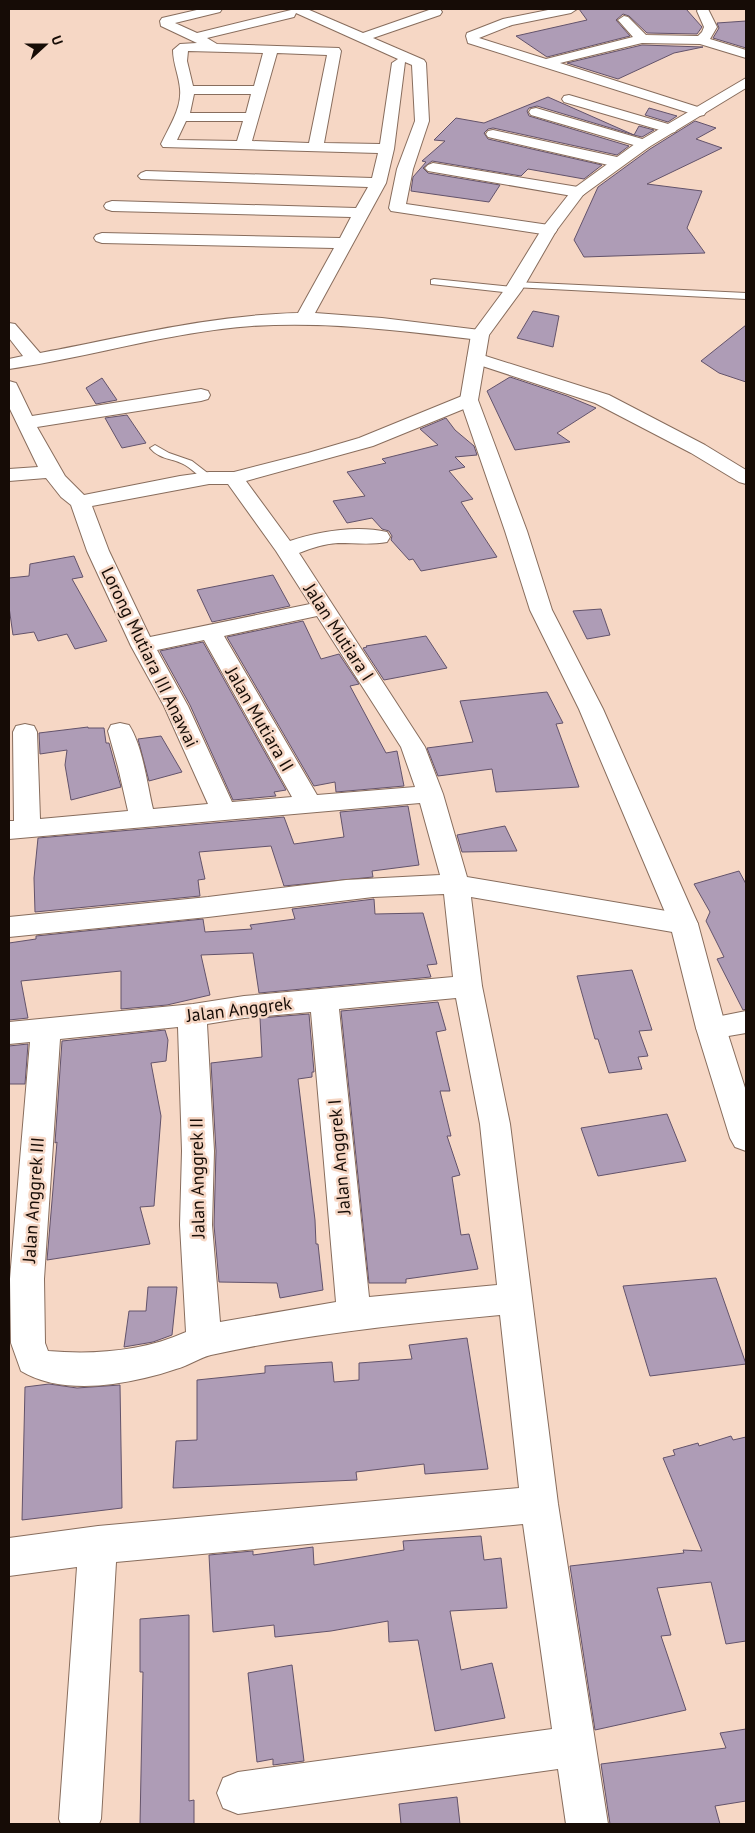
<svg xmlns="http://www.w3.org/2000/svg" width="755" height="1833" font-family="'PT Sans',sans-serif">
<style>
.building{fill:#ae9cb6;stroke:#63536b}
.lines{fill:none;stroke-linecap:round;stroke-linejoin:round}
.service-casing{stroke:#886d5d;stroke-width:2}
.minor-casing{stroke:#886d5d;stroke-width:2}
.tertiary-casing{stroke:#886d5d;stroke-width:2}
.service{fill:#fff;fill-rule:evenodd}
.minor{fill:#fff;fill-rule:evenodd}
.tertiary{fill:#fff;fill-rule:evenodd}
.labels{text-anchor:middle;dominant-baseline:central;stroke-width:5;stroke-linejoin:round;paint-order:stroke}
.street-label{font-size:18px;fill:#160c06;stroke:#f6d7c5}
</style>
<rect width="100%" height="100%" fill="#f6d7c5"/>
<path class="building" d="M579,9H686L702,27L697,34L647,33L629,16L623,14L616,20L630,36L547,57L516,36L587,20Z
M746,21V48L713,38L719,28L717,23Z
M642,45L703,47L674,53L618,79L567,63Z
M548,97L634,135L537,106L529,108L527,111L529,116L629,146L617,155L493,128L488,129L484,133L488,139L602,165L584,179L528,169L521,176L432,161L423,168L428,173L500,185L489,202L411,191L413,177L426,162L422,161L445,141L434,140L456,118L484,123Z
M649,108L677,116L668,122L645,115Z
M695,121L716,128L696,139L722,148L647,184L702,191L687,228L705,253L584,257L574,240L598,187L650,149Z
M639,126L654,130L642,137L634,135Z
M533,311L559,316L553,347L517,338Z
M746,325V382L719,373L701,361Z
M510,377L567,396L596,408L557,433L570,442L515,450L487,391Z
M102,378L117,400L96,404L86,388Z
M127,415L146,443L122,448L105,418Z
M446,418L455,430L474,446L477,455L455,457L465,467L449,471L473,499L461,502L497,557L421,571L413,559L409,560L391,540L392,536L389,531L382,529L372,518L347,523L333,501L365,496L347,472L386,463L382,459L438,445L420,429Z
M74,556L83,577L72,579L107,641L75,649L67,634L38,641L34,632L13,635L9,607V578L29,576L30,564Z
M273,575L290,606L212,622L197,590Z
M601,609L610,635L587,639L573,611Z
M303,621L321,659L339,654L359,684L350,686L386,753L397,751L404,786L336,792L335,782L314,786L227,637Z
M426,636L447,668L384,680L363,648L367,647L366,646Z
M203,642L286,790L274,792L276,796L233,800L190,705L160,651Z
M547,692L563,723L556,724L579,787L496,792L492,769L438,776L427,748L473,742L460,701Z
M88,727V728H104L106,743H109L121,787L71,800L65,765L67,750L40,754L39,733Z
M161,736L182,772L149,781L138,739Z
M408,806L419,865L372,871L373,877L284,886L271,846L199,852L205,879L198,880L200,896L35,912L34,878L38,838L284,817L294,844L344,837L340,812Z
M505,826L517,851L462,852L457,835Z
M739,871L746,884V1009L743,1010L717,959L724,957L706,921L710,912L694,884Z
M374,899L375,914L423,913L437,964L427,965L431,977L259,993L253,953L201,955L210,995L167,1005L121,1009V971L21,981L28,1018L9,1020V943L36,939V936L203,919L205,932L252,929L250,925L295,919L292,909Z
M632,970L652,1030L639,1031L648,1056L638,1057L642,1069L609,1073L598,1039H595L577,976Z
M438,1002L446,1030L436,1032L450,1091H440L451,1136H447L460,1175L452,1177L461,1235L469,1234L478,1269L406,1279V1283H369L341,1011Z
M309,1014L314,1072H312V1077L298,1079L315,1220L316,1244H318L323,1290L280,1298L277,1283L219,1282L214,1225L216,1151L211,1063L262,1057L260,1018Z
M165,1030L168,1040L166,1061L151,1063L161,1116L154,1206L140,1207L150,1244L47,1260L57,1142L55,1143L62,1041Z
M28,1044L25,1084H9V1046Z
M667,1114L686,1161L598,1176L581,1128Z
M716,1278L746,1364L650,1376L623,1286Z
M148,1287H177L172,1335L153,1342L124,1347L129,1311H146Z
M467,1338L488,1469L425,1474L424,1464L356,1472L357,1480L173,1488L176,1441L197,1440V1380L265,1373V1366L332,1362L334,1382L359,1380V1363L412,1359L409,1345Z
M49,1384L77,1388L120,1385L122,1508L22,1520L25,1387Z
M731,1436L733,1440L746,1437V1641L726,1644L711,1582L657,1588L671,1635L661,1636L686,1710L595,1730L570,1566L684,1553L683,1550L702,1551L663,1458L675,1455L673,1450L698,1443L699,1446Z
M481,1536L484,1560L501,1558L507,1608L450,1611L461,1670L492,1663L505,1718L435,1731L418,1640L389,1642L388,1621L331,1631L275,1637L274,1625L213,1632L209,1555L253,1551V1555L313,1547L314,1565L404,1550L403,1541Z
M189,1615V1801L194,1800V1824H140L143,1672H140V1619Z
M292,1665L304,1761L273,1765V1759L257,1762L248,1673Z
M746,1729V1801L715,1806L720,1824H610L601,1764L726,1748L720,1733Z
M457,1797L460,1824H401L399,1804Z"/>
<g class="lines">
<defs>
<path id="service" d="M434,279L513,287L517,290L513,293L431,284V280Z
M516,282L746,293V299L513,287V283Z
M155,445L169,453L192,461L214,478L213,480C202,482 194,470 185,465C173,458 160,460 150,448Z"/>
<path id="minor" d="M201,9H222L220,12L175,23L197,33L291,10L290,9H307L363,33L429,10L428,9H440L442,12L440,15L373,38L424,60L426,63L429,121L413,169L406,204L549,225L555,227L557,230L555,233L549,235L391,211L389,208L397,169L415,121L412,65L405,62L394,149L386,183L315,313L382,318L480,330L486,331L489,335L486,339L480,340C404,331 329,321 252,326C170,332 90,357 9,369V359L23,356L9,338V323L15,324L40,353C125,337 210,315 298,313L334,248L102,243L96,241L94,238L96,235L102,233L340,238L351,217L112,211L106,209L104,206L106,203L112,201L356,208L368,187L141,179L138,176L141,173L146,171L372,178L378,153L163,147L161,144C169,127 182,108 180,89C179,75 173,64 173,50L180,44L197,43L161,26L160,21L162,18ZM296,13L398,59L392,63L380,144L324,143L341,51L339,48L217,44L207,38L294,17ZM188,51L263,53L254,86H193L187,61ZM277,53L327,55L309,143L252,141ZM194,94H251L246,113H190ZM186,121H243L237,141L177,140Z
M553,9H577L571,13L512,25L479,38L546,59L633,37L618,20L624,16L628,17L646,35L698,36L702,32L704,27L697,11L698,9H708L717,27L710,39L746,50V58L700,44L642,43L560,63L704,109L706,112L704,115L699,116L468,43L466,36L467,33L503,19Z
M569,95L675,126L677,129L675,132L670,133L564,102L562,99L564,96Z
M536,108L649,141L651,144L649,147L644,148L531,115L529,112L531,109Z
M493,130L617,157L622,159L625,162L622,165L617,167L488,137L486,134L488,131Z
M433,163L578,187L583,189L586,192L583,195L578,197L428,171L425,168L428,165Z
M476,353L609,395L705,445L746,470V484L739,482L691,453L595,403L470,362L467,358L470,354Z
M9,381L16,383L18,387L32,416L201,389L208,391L210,395L208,399L201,401L37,427L65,476L84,495L180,476L209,472H234L308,453L359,438L462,396L469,394L476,396L478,400L476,404L373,446L246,481L290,541C318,531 358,525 387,532L390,537L387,542C371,545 354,543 338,543C324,544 311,548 299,553L425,747L443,794L467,877L684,914L694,917L698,924L694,931L684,934L471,897L482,986L510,1124L558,1504L608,1824H566L558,1769L238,1814L223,1808L217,1793L223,1778L238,1772L552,1729L523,1524L116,1562L101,1819L99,1824H61L59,1819L77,1567L9,1576V1538L98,1526L519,1488L500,1315C403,1324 306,1334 211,1355C199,1358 188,1366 176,1369C156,1376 133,1381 113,1384C83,1388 47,1387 21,1371L11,1343L10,1279L30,1042L9,1044V1022L193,1004L244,996L453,977L444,894L373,897L208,917L9,937V917L208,897L346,880L440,875L420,803L9,839V821H14L13,732L16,726L25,724L34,726L37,732L40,819L128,811L118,767L108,731L111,725L120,723L129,725C143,747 147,784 153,809L208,804L164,706L131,646L87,551L71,505L61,497L46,478L9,481V469L38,467L9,407ZM209,484H228L276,551L310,604L150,637L109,551L92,506ZM317,616L401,747L415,787L317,795L224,636ZM204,640L292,797L232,802L188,706L157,650ZM456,998L480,1124L497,1285L369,1297L339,1009ZM311,1012L336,1302L220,1322L212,1225L214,1151L207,1024L244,1018ZM178,1027L182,1151L180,1225L186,1332C144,1351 94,1355 48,1351L45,1343L44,1279L60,1039Z
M746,1011V1033L711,1039L701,1036L696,1028L701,1020Z"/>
<path id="tertiary" d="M746,78V88L649,147L583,195L556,231L522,290L489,335L478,400L527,531L552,610L603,709L698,924L726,1028L746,1091V1151L735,1147L730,1138L696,1028L670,924L579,709L530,610L505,531L460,400L471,335L505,289L543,227L573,189L639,141Z"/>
</defs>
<use href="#service" class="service-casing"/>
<use href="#minor" class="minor-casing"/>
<use href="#tertiary" class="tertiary-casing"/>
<use href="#service" class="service"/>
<use href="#minor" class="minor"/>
<use href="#tertiary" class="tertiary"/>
</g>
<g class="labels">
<g class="street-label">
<text transform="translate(339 632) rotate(57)">Jalan Mutiara I</text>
<text transform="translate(150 657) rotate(64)">Lorong Mutiara III Anawai</text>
<text transform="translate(260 719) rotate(60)">Jalan Mutiara II</text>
<text transform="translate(239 1009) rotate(-7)">Jalan Anggrek</text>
<text transform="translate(339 1157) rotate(-95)">Jalan Anggrek I</text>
<text transform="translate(197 1178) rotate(-91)">Jalan Anggrek II</text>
<text transform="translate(33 1200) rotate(-86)">Jalan Anggrek III</text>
</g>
</g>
<rect width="755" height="1833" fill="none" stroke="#160c06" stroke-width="20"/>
<g transform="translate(45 45) rotate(69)" stroke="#f6d7c5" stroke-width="4" paint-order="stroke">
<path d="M0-4L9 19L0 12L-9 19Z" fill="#160c06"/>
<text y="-8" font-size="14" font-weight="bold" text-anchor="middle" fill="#160c06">U</text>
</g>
</svg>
